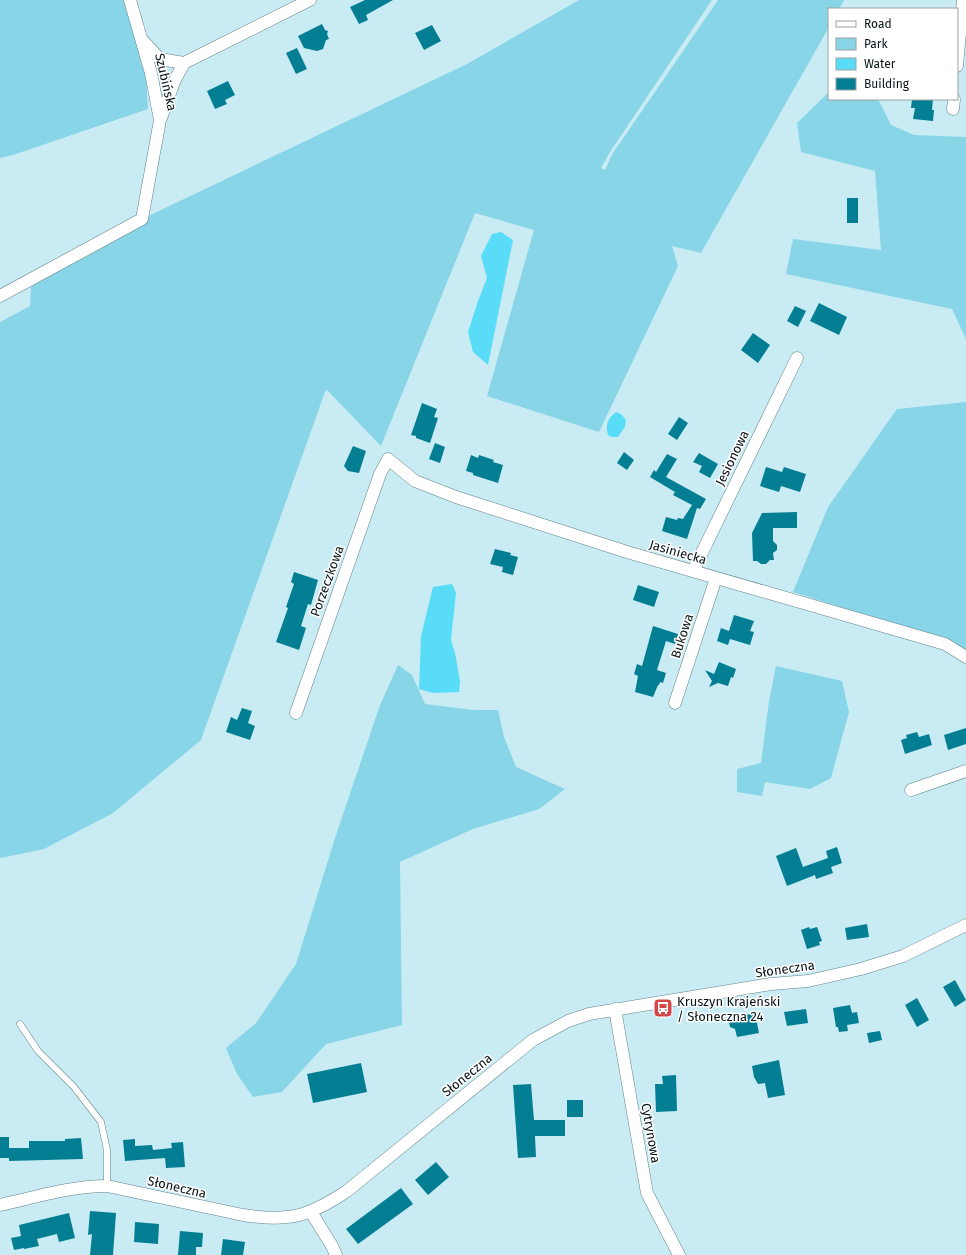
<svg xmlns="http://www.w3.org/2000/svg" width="966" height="1255" font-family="'Fira Sans',sans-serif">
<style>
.green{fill:#87d5e7}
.water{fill:#59dcf7}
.building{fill:#047e92}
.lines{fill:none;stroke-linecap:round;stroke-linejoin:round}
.service-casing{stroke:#618289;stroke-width:7}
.minor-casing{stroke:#618289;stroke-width:13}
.service{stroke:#fff;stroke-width:6}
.minor{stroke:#fff;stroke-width:12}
.labels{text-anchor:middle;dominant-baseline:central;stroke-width:3;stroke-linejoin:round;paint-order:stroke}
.street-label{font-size:13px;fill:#071316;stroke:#fff}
.poi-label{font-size:13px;fill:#071316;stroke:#fff;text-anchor:start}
</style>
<rect width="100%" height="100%" fill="#c9ecf4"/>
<path class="green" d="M0,0H124L146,74L148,109L13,155L0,158Z
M579,0H712L610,152L601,168L605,170L613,153L718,0H844L839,9H829V27L701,253L672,246L678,266L599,432L487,396L534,230L475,213L381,446L326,389L201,740L113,813L44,849L1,858L0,857V322L30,306L31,287L71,256L142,219L467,64Z
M829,92V99H878L891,125L914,135L966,137V339L952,309L786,274L793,239L881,250L875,171L801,152L797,123Z
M966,402V652L946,640L793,592L828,507L897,409Z
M398,665L412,675L425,704L474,710H498L504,737L516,767L565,789L539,809L473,829L400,862L402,1025L326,1044L282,1092L253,1097L237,1074L226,1048L256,1023L296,964L335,838L380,705Z
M776,666L842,681L849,712L831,778L810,789L765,782L762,796L737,792V769L761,763L769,701Z"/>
<path class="water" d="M501,232L513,240L488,365L473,352L468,332L478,301L487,278L481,256L492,234Z
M616,412L621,414L626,420L625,427L618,437H611L608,435C605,425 608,418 616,412Z
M452,584L456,593L451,640L455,653L460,681L459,692L433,693L419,689L421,636L433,587Z"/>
<path class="building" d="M365,0H393L366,15L368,20L359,24L350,7Z
M322,24L325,30L328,31L327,34L329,39L326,40L323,49L317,51L304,48L298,36Z
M432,25L441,41L424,50L415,33Z
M297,48L307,69L296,74L286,53Z
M228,81L235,95L225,100L227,104L215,109L207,91Z
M912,99H933L932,110H934L933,121L913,119L915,108H911Z
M847,198H858V223H847Z
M819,303L847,317L839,335L810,321Z
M795,306L806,311L798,327L787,321Z
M753,333L770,345L758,363L741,350Z
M422,403L437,409L434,417L438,418L430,443L416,438V436L411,435Z
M679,417L688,423L677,440L668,434Z
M435,443L445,447L440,463L429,459Z
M353,446L366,451L359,473L348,471L344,466Z
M624,452L634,460L627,470L617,463Z
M699,453L718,464L710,478L699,472L702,466L693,462Z
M667,454L677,459L666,477L706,499L700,509L697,508L687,539L662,531L666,517L677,520L678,518L683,519L692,505L673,495L675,492L650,477L654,470L656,472Z
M471,455L478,458L479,455L494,460L493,462L503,465L498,483L473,475V473L466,471Z
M766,467L782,472L784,467L806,474L800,492L781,486L779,492L760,486Z
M797,512V528H773V541L777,545V550L773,553L774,560H770L766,564H761L757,561H753L752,533L762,513Z
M495,549L511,553L510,555L518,557L513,575L502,572L503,567L490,564Z
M294,572L318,580L311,605L308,604L301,626L306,628L299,650L276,642L288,608L286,607L294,584L291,582Z
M638,585L659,592L654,607L633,600Z
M734,615L754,621L750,631L754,632L750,645L730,639L728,645L717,641L721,628L729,631Z
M653,626L678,634L675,644L666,641L657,670L666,673L663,683L660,682L659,685H658L653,697L635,692L638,676L634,674L637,664L642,666Z
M719,662L736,669L733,678L731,677L728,686L718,683L709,687L712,681L705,670L714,674Z
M242,708L252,711L248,723L255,726L250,740L226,732L231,717L237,720Z
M966,728V744L948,750L944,735Z
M917,732L919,737L929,734L932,745L905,754L901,740L907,738L906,735Z
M837,847L842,863L831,867L833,873L816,879L815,875L787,886L776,856L796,848L803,867L828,858L826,851Z
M867,924L869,937L847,940L845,928Z
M809,927L810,929L817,927L822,941L819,942L820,945L807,949L801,930Z
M955,980L966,1000L955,1007L943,987Z
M917,998L929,1020L917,1027L905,1005Z
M850,1005L852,1013L857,1012L859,1023L847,1025L848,1031L839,1032L838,1027H836L833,1008Z
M806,1009L808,1023L787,1026L784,1012Z
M755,1013L759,1033L737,1037L735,1029L730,1027L729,1022L732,1018Z
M880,1031L882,1040L869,1043L867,1033Z
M779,1060L785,1095L768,1098L765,1083L758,1084L754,1077L752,1066Z
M361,1063L367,1092L313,1103L307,1074Z
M676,1075L677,1111L656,1112L655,1084H663L662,1076Z
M531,1084L534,1120H565V1136H535L536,1157L518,1158L513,1085Z
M567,1100H583V1117H567Z
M0,1137H9V1148H29V1141H65V1139L81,1138L83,1159L9,1161V1158H0Z
M135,1139V1146L152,1145L153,1150L172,1148L171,1143L183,1142L185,1167L166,1168L165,1158L125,1161L123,1140Z
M436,1162L449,1177L428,1195L415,1180Z
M401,1188L413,1204L358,1244L346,1229Z
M90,1211L116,1213L113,1255H90L92,1234L88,1235Z
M69,1213L75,1238L59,1242L57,1234L37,1239L39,1246L24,1249V1248L14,1250L11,1238L21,1236L19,1225Z
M135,1222L159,1224L158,1244L134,1242Z
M180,1231L203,1233L202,1247H196V1255H178Z
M223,1239L245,1242L243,1255H221Z"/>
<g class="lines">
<defs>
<path id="service" d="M20,1024L38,1051L74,1087L101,1122L107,1150V1186"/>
<path id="minor" d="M143,41L160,59L184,63L174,82L161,118
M184,63L310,0
M957,66L963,0
M953,109L954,99
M0,296L142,219L160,120L151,73L130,0
M693,571L797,358
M675,703L716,578
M296,713L380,474L388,459L415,481L456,497L627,552L945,644L966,657
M911,790L966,771
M615,1009L647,1193L679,1255
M0,1205C36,1197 71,1186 107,1186L243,1215C289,1222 308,1217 347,1191L512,1057L533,1040L568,1021L589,1014L771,984L808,981L861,969L903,956L966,925
M311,1212L332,1246L336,1255"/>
</defs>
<use href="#service" class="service-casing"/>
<use href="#minor" class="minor-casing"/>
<use href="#service" class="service"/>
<use href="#minor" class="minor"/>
</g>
<defs>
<symbol id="bus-square" viewBox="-11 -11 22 22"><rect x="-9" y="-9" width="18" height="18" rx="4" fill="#d64649" stroke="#fff"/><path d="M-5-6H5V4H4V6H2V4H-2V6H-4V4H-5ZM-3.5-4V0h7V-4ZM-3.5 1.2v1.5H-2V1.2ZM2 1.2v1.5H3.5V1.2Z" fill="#fff"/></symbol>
</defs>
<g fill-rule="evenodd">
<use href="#bus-square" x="652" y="997" width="22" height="22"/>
</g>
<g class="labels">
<g class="street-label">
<text transform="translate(166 82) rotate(77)">Szubińska</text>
<text transform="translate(732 458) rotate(-64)">Jesionowa</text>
<text transform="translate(678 552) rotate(16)">Jasiniecka</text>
<text transform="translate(327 581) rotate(-70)">Porzeczkowa</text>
<text transform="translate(682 636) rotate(-72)">Bukowa</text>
<text transform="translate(785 969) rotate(-8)">Słoneczna</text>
<text transform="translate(467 1075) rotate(-39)">Słoneczna</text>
<text transform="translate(651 1133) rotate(80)">Cytrynowa</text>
<text transform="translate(177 1187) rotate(13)">Słoneczna</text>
</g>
<g class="poi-label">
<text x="677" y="1001">Kruszyn Krajeński<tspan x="677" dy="15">/ Słoneczna 24</tspan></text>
</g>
</g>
<rect x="828" y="8" width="130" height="92" fill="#ffffff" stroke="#9ca1a2"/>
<rect x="836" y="21" width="20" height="6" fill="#ffffff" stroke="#9ca1a2"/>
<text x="864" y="28" font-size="12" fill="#071316">Road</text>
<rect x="836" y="38" width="20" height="12" fill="#87d5e7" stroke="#9ca1a2"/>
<text x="864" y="48" font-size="12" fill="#071316">Park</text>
<rect x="836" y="58" width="20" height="12" fill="#59dcf7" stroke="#9ca1a2"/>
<text x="864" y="68" font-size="12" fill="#071316">Water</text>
<rect x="836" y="78" width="20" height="12" fill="#047e92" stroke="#9ca1a2"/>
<text x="864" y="88" font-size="12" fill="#071316">Building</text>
</svg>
